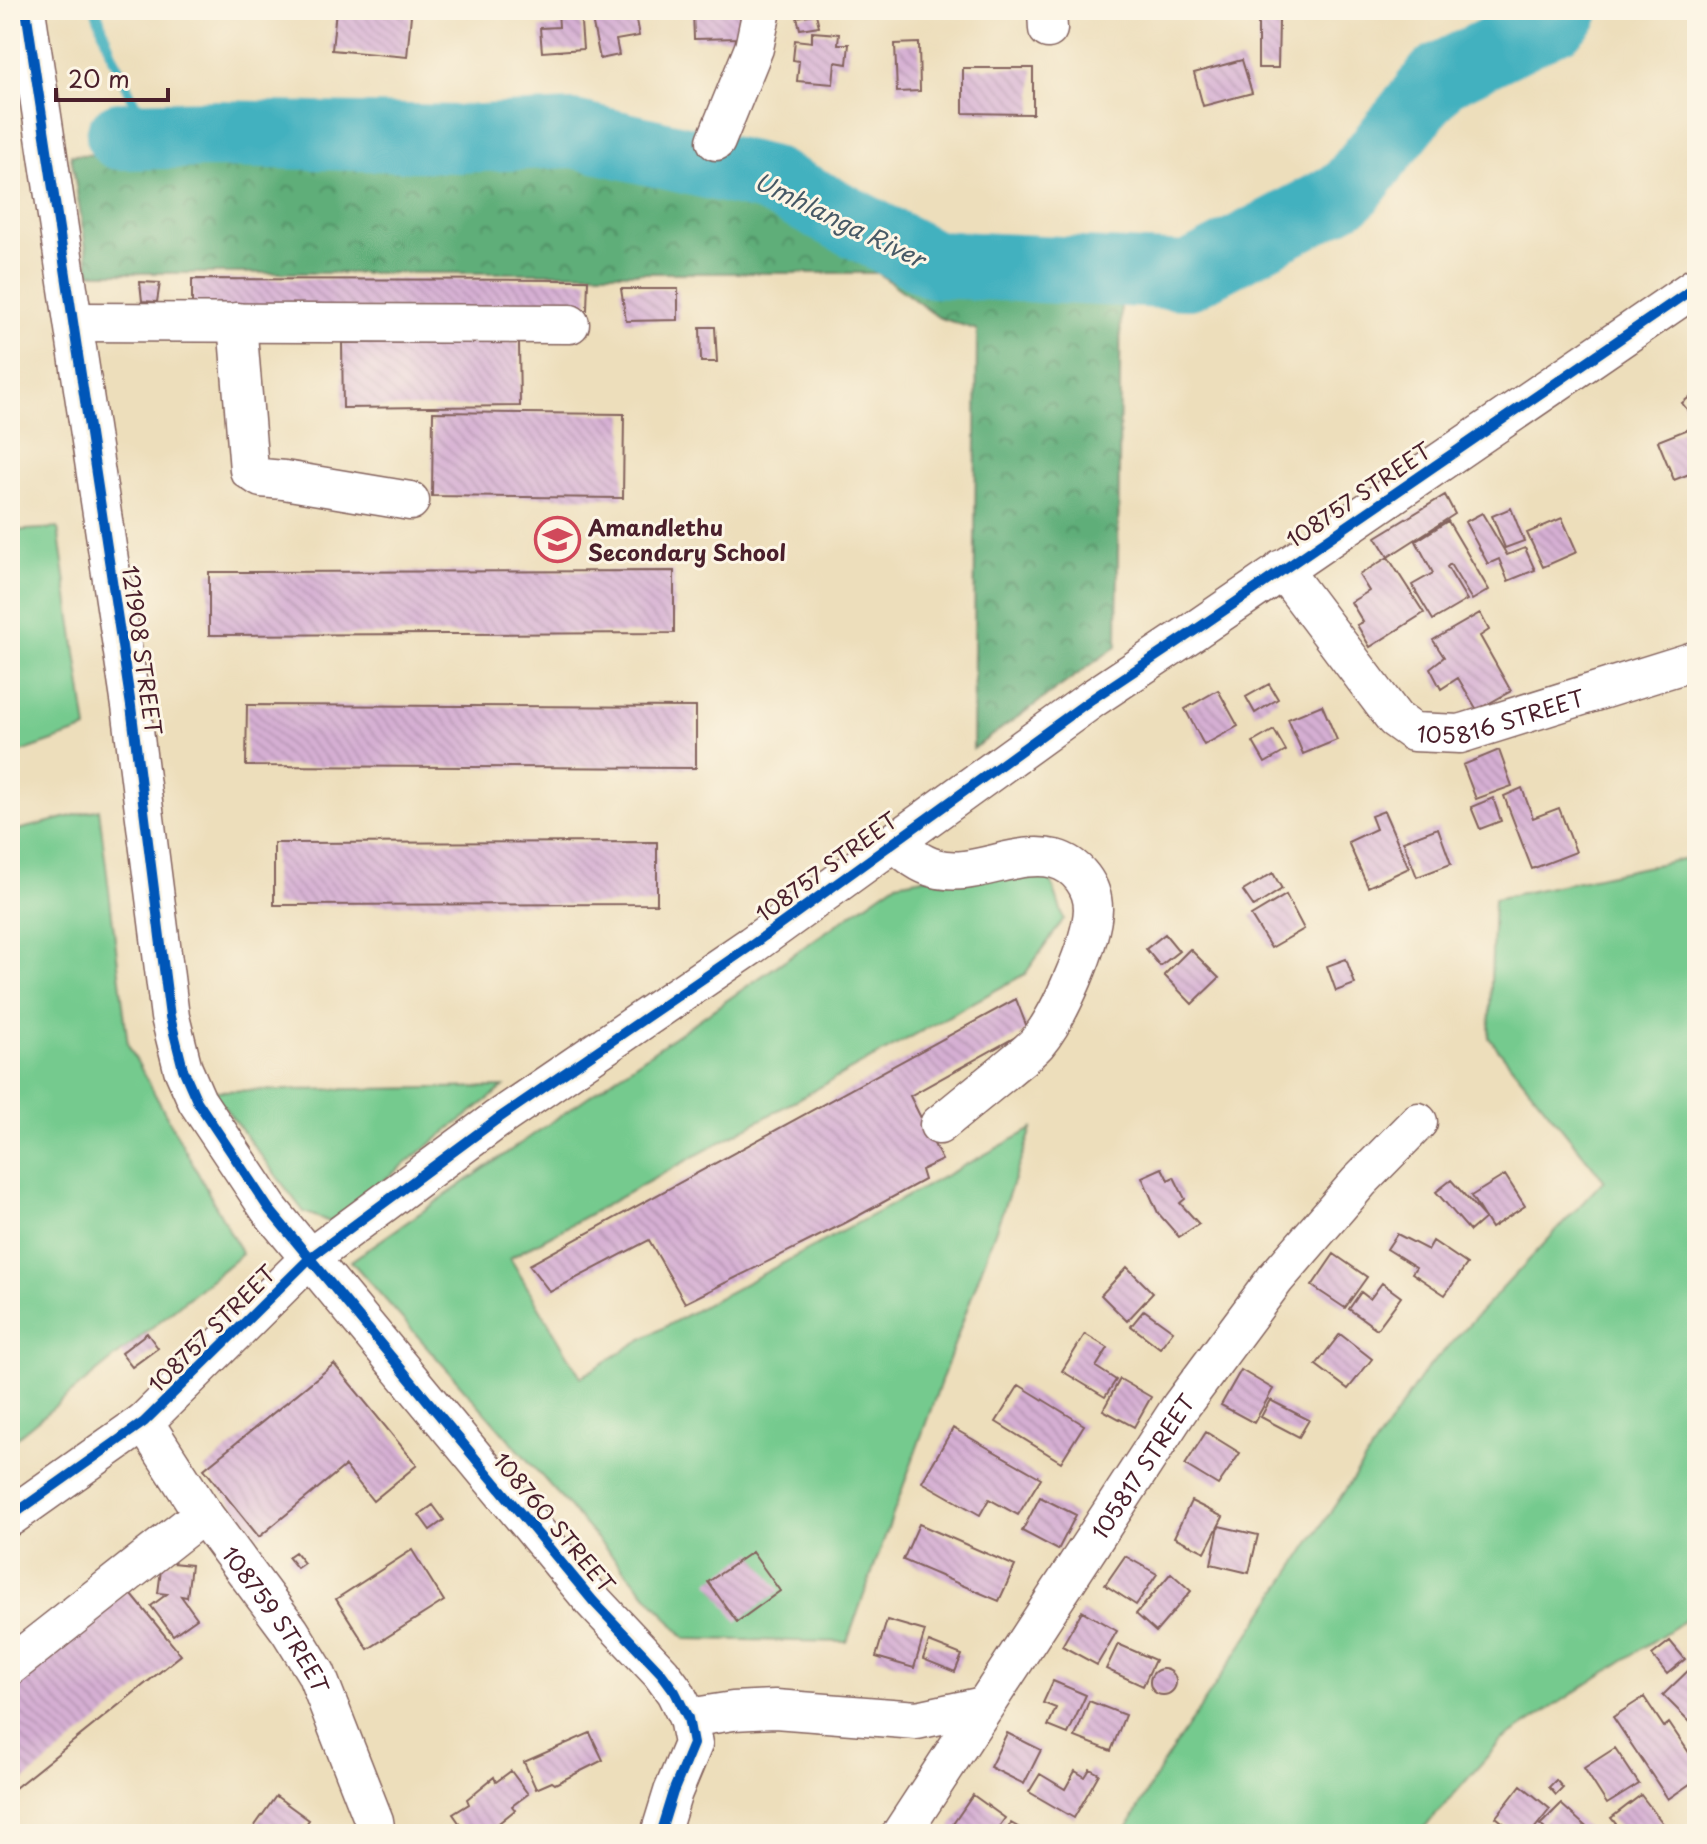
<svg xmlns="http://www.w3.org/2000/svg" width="1707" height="1844" font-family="'Playpen Sans',sans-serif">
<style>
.green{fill:#74ca8e;stroke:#5f745c;stroke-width:2}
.forest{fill:url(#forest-crowns);stroke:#546652;stroke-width:2}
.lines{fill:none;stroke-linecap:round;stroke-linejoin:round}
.stream{stroke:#43b1bf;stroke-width:11}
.river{stroke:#43b1bf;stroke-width:68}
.building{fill:url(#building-back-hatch)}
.minor-casing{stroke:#83625d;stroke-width:41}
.minor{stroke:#fff;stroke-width:38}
.cycleway-casing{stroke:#fcf5e5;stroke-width:15}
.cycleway{stroke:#0057b8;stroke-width:10}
.labels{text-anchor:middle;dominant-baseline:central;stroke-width:6;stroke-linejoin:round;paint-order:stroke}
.street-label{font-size:22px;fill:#4a1f2b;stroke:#fcf5e5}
.poi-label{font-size:22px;font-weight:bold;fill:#4a1f2b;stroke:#fcf5e5;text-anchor:start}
.water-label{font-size:24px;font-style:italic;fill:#475966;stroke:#fcf5e5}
</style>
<defs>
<pattern id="forest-crowns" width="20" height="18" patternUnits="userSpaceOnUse" patternTransform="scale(2)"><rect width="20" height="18" fill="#5fae79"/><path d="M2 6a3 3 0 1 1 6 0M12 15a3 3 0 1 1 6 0" fill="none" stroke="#508d63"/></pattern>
<pattern id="building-back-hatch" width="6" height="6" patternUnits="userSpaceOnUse" patternTransform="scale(2)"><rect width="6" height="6" fill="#d5afd3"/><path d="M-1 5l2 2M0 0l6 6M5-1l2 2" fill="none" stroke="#b896b5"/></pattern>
</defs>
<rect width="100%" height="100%" fill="#fcf5e5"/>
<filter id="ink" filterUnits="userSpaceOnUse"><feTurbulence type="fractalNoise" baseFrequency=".0125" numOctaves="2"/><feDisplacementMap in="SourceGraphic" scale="16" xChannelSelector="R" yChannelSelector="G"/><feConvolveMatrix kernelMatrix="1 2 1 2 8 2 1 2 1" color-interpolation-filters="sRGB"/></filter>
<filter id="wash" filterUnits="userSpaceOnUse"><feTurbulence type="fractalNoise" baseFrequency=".006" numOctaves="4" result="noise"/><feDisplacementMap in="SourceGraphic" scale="32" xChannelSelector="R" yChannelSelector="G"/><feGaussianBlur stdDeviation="1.8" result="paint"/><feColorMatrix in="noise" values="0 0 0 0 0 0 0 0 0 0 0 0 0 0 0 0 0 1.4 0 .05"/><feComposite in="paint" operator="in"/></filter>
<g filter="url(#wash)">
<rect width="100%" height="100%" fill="#eddebb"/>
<path class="green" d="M58,528L87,729L10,756V531Z
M99,809L128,1045L242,1254L10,1443V832Z
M1697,856V1612L1501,1741L1419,1834H1124L1162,1765L1424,1372L1604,1180L1489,1038L1494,899Z
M1043,857L1064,919L1025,974L510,1258L581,1377L642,1339L1032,1129L847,1642L686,1639L351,1261L896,883Z
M504,1087L330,1222L304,1212L212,1091Z"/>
<path class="forest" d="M575,147L764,192L930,279L1121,287L1117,646L973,749L977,330L938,317L878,273H90L71,155Z"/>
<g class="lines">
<path class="stream" d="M96,10L110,50L149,136"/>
<path class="river" d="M120,136L216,134L459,139L574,134L768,179L933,264L1188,276L1348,192L1439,77L1557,19L1566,10"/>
</g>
<g id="blocks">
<path class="building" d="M336,10L411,15L407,57L332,50Z
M558,10H580L583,49L542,52L540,28L559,27Z
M590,10H634L639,36L616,40L619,55L600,59Z
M693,10H740L741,38L694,39Z
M816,14L819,26L800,29L797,17Z
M1258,20H1279L1278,68H1258Z
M812,32L839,34L838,44H849L847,64L835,62L833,84L797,81L799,61L793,60L795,40L812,42Z
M919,43L920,91L897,92L895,44Z
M1242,60L1252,93L1203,106L1194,73Z
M963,68H1033V114L963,113Z
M192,279L588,280L587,310L192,309Z
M140,282L160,283L157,302L142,301Z
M621,289H678V320L626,321Z
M700,327H715L717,362H701Z
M519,342L520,406L343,408L342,343Z
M1691,396L1697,404V422L1682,403Z
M433,412L624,414L623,498L432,496Z
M1696,426L1697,471L1674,480L1658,441Z
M1445,495L1455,514L1388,557L1424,613L1370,647L1357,625L1363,622L1351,602L1369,591L1359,575L1388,557L1376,537Z
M1511,508L1524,541L1505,548L1492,516Z
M1482,513L1507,555L1525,548L1535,570L1508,581L1499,559L1488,564L1465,522Z
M1562,518L1577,552L1543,567L1527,533Z
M1448,521L1489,590L1472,600L1450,564L1447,567L1467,600L1433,620L1412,585L1433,573L1416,541Z
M674,571V633L209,635V572Z
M1480,613L1489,630L1480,636L1511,691L1477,710L1458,678L1441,689L1430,668L1444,657L1433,640Z
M1269,684L1278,699L1255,713L1246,697Z
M1218,690L1238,726L1204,745L1185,709Z
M247,705L696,707V768L246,766Z
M1322,705L1337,740L1303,754L1288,719Z
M1274,730L1286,751L1265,763L1253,742Z
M1499,750L1512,786L1476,799L1463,765Z
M1522,788L1533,818L1559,808L1576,852L1532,869L1504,796Z
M1493,798L1501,821L1480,829L1471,807Z
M1384,811L1409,868L1368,887L1348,842L1376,829L1371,816Z
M1438,828L1451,864L1417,877L1403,841Z
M657,842V904L274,905V843Z
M1273,873L1282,889L1254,907L1243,891Z
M1286,895L1304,929L1271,948L1251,916Z
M1165,934L1179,951L1160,966L1146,949Z
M1190,949L1219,978L1192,1004L1164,975Z
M1346,959L1355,984L1336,991L1327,966Z
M1016,999L1028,1030L910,1096L942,1160L921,1170L924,1180L847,1222L685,1303L649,1240L550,1292L529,1265Z
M1162,1168L1168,1180L1174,1177L1185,1199L1180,1203L1199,1224L1179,1237L1158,1213L1142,1177Z
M1505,1175L1525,1206L1491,1228L1471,1196Z
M1451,1180L1485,1218L1470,1231L1436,1192Z
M1397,1234L1428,1250L1433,1241L1467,1264L1445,1295L1412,1273L1416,1267L1387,1249Z
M1334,1254L1367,1277L1345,1308L1312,1286Z
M1127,1267L1153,1293L1127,1321L1101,1295Z
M1382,1283L1401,1297L1377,1329L1349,1309L1361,1292L1370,1299Z
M1144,1310L1173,1331L1160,1348L1131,1326Z
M147,1333L158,1348L132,1367L121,1353Z
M1085,1334L1108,1348L1096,1367L1116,1380L1105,1397L1062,1371Z
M1340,1334L1372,1359L1348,1389L1316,1365Z
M334,1364L417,1465L373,1501L345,1466L259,1537L204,1469Z
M1241,1370L1273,1389L1254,1423L1221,1405Z
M1120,1379L1151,1397L1134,1427L1103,1410Z
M1019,1385L1084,1425L1061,1462L996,1422Z
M1270,1400L1309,1420L1299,1437L1261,1417Z
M953,1428L1041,1478L1018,1515L989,1499L980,1515L922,1482Z
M1206,1432L1240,1453L1218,1485L1185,1465Z
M1040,1497L1076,1515L1058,1550L1022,1531Z
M1191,1501L1223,1517L1205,1552L1174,1537Z
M433,1505L444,1520L430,1530L419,1515Z
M919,1524L1015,1566L999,1601L903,1560Z
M1219,1526L1258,1535L1249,1573L1211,1564Z
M412,1550L444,1601L368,1649L336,1599Z
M295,1552L304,1563L297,1568L288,1557Z
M752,1552L780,1591L737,1622L708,1582Z
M1125,1556L1157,1574L1136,1605L1105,1585Z
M162,1562L191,1565L187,1597L181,1596L197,1618L173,1635L151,1606L167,1594L158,1593Z
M1171,1573L1191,1591L1156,1632L1136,1614Z
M128,1590L181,1655L10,1792V1684Z
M1082,1611L1117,1631L1097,1665L1062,1646Z
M887,1620L925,1631L914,1668L876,1657Z
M1670,1641L1685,1659L1667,1674L1652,1655Z
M929,1642L962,1655L955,1672L923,1659Z
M1118,1644L1155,1660L1143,1686L1106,1669Z
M1694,1665L1697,1668V1729L1663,1695Z
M1150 1682a13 13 0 1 1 26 0a13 13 0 1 1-26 0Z
M1053,1681L1086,1695L1068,1734L1048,1726L1056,1708L1043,1703Z
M1644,1697L1664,1727L1669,1723L1690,1754L1694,1753L1697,1757V1779L1668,1799L1613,1717Z
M1089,1701L1125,1715L1111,1751L1075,1737Z
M590,1733L603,1760L555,1784L552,1782L536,1789L524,1762Z
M1007,1733L1041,1750L1024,1784L990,1767Z
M1615,1748L1639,1784L1607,1804L1584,1768Z
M1090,1769L1099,1774L1074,1818L1029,1792L1040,1774L1065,1789L1075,1771L1085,1777Z
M511,1771L528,1794L512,1806L515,1810L490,1830L485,1828L477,1834H467L453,1814L469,1804L467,1799L494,1777L496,1782Z
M1556,1780L1563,1788L1556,1795L1549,1787Z
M1521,1785L1550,1809L1530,1834H1517L1496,1817Z
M973,1795L1005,1818L994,1834H961L951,1827Z
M1641,1795L1665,1826L1654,1834H1624L1611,1818Z
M276,1796L309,1820L299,1834H249Z
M1561,1804L1594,1834H1538L1544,1828L1540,1825Z
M1011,1823L1030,1834H1004Z"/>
</g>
</g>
<g filter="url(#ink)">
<use href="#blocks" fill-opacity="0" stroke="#83625d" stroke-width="2"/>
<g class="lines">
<defs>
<g id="minor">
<path d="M26,10L131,706L170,1017L183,1069L197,1101L269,1209L593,1601L661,1673L675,1692L688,1718L693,1744L673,1792L660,1834"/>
<path d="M1047,10L1048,29"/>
<path d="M716,141L754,48L762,10"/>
<path d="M75,322L570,324"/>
<path d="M237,322L249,470L261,478L284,480L410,501"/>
<path id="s1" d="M1282,569L1395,719L1413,732L1460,734L1697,660"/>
<path d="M894,842C906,852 919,864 935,868C974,879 1016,849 1055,859C1077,865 1093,886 1093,909C1092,942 1059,1017 1037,1043C1028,1053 1015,1062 1005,1071C983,1089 961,1107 939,1125"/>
<path id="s2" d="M144,1422L203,1514L290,1631L316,1673L374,1821L376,1834"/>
<path d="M10,1517L144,1422L311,1257L496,1120L752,945L1092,699L1194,631L1697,286"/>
<path d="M10,1666L203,1514"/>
<path d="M688,1718L733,1711L775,1709L917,1720L983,1706"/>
<path id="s3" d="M901,1834L1181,1406L1276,1278L1359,1182L1418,1122"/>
</g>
</defs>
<use href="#minor" class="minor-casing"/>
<use href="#minor" class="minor"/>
<defs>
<path id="cycleway" d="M26,10L131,706L170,1017L183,1069L197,1101L269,1209L593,1601L661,1673L675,1692L688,1718L693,1744L673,1792L660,1834
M10,1517L144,1422L311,1257L496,1120L752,945L1092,699L1194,631L1697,286"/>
</defs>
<use href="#cycleway" class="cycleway-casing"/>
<use href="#cycleway" class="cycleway"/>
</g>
</g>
<defs>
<symbol id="school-ring" viewBox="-11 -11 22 22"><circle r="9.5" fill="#fcf5e5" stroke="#d1495b" stroke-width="1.5"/><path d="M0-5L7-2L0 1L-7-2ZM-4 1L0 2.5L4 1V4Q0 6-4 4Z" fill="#d1495b"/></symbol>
</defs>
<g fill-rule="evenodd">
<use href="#school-ring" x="532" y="514" width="51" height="51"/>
</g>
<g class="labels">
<g class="street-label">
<text transform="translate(1358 494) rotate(-34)">108757 STREET</text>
<text transform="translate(143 650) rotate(82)">121908 STREET</text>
<text stroke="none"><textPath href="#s1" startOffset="300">105816 STREET</textPath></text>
<text transform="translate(826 866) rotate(-36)">108757 STREET</text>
<text transform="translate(211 1328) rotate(-45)">108757 STREET</text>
<text stroke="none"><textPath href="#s3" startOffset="440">105817 STREET</textPath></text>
<text transform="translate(555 1522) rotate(50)">108760 STREET</text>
<text stroke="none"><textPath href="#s2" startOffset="238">108759 STREET</textPath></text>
</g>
<g class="poi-label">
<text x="588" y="526">Amandlethu<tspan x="588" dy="25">Secondary School</tspan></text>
</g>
<g class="water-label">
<text transform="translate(840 219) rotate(26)">Umhlanga River</text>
</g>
</g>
<rect width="1707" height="1844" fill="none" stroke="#fcf5e5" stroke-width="40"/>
<path d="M56 88v12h112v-12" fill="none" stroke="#4a1f2b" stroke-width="4"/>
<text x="68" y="88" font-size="24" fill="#4a1f2b" stroke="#fcf5e5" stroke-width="6" paint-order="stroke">20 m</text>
</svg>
